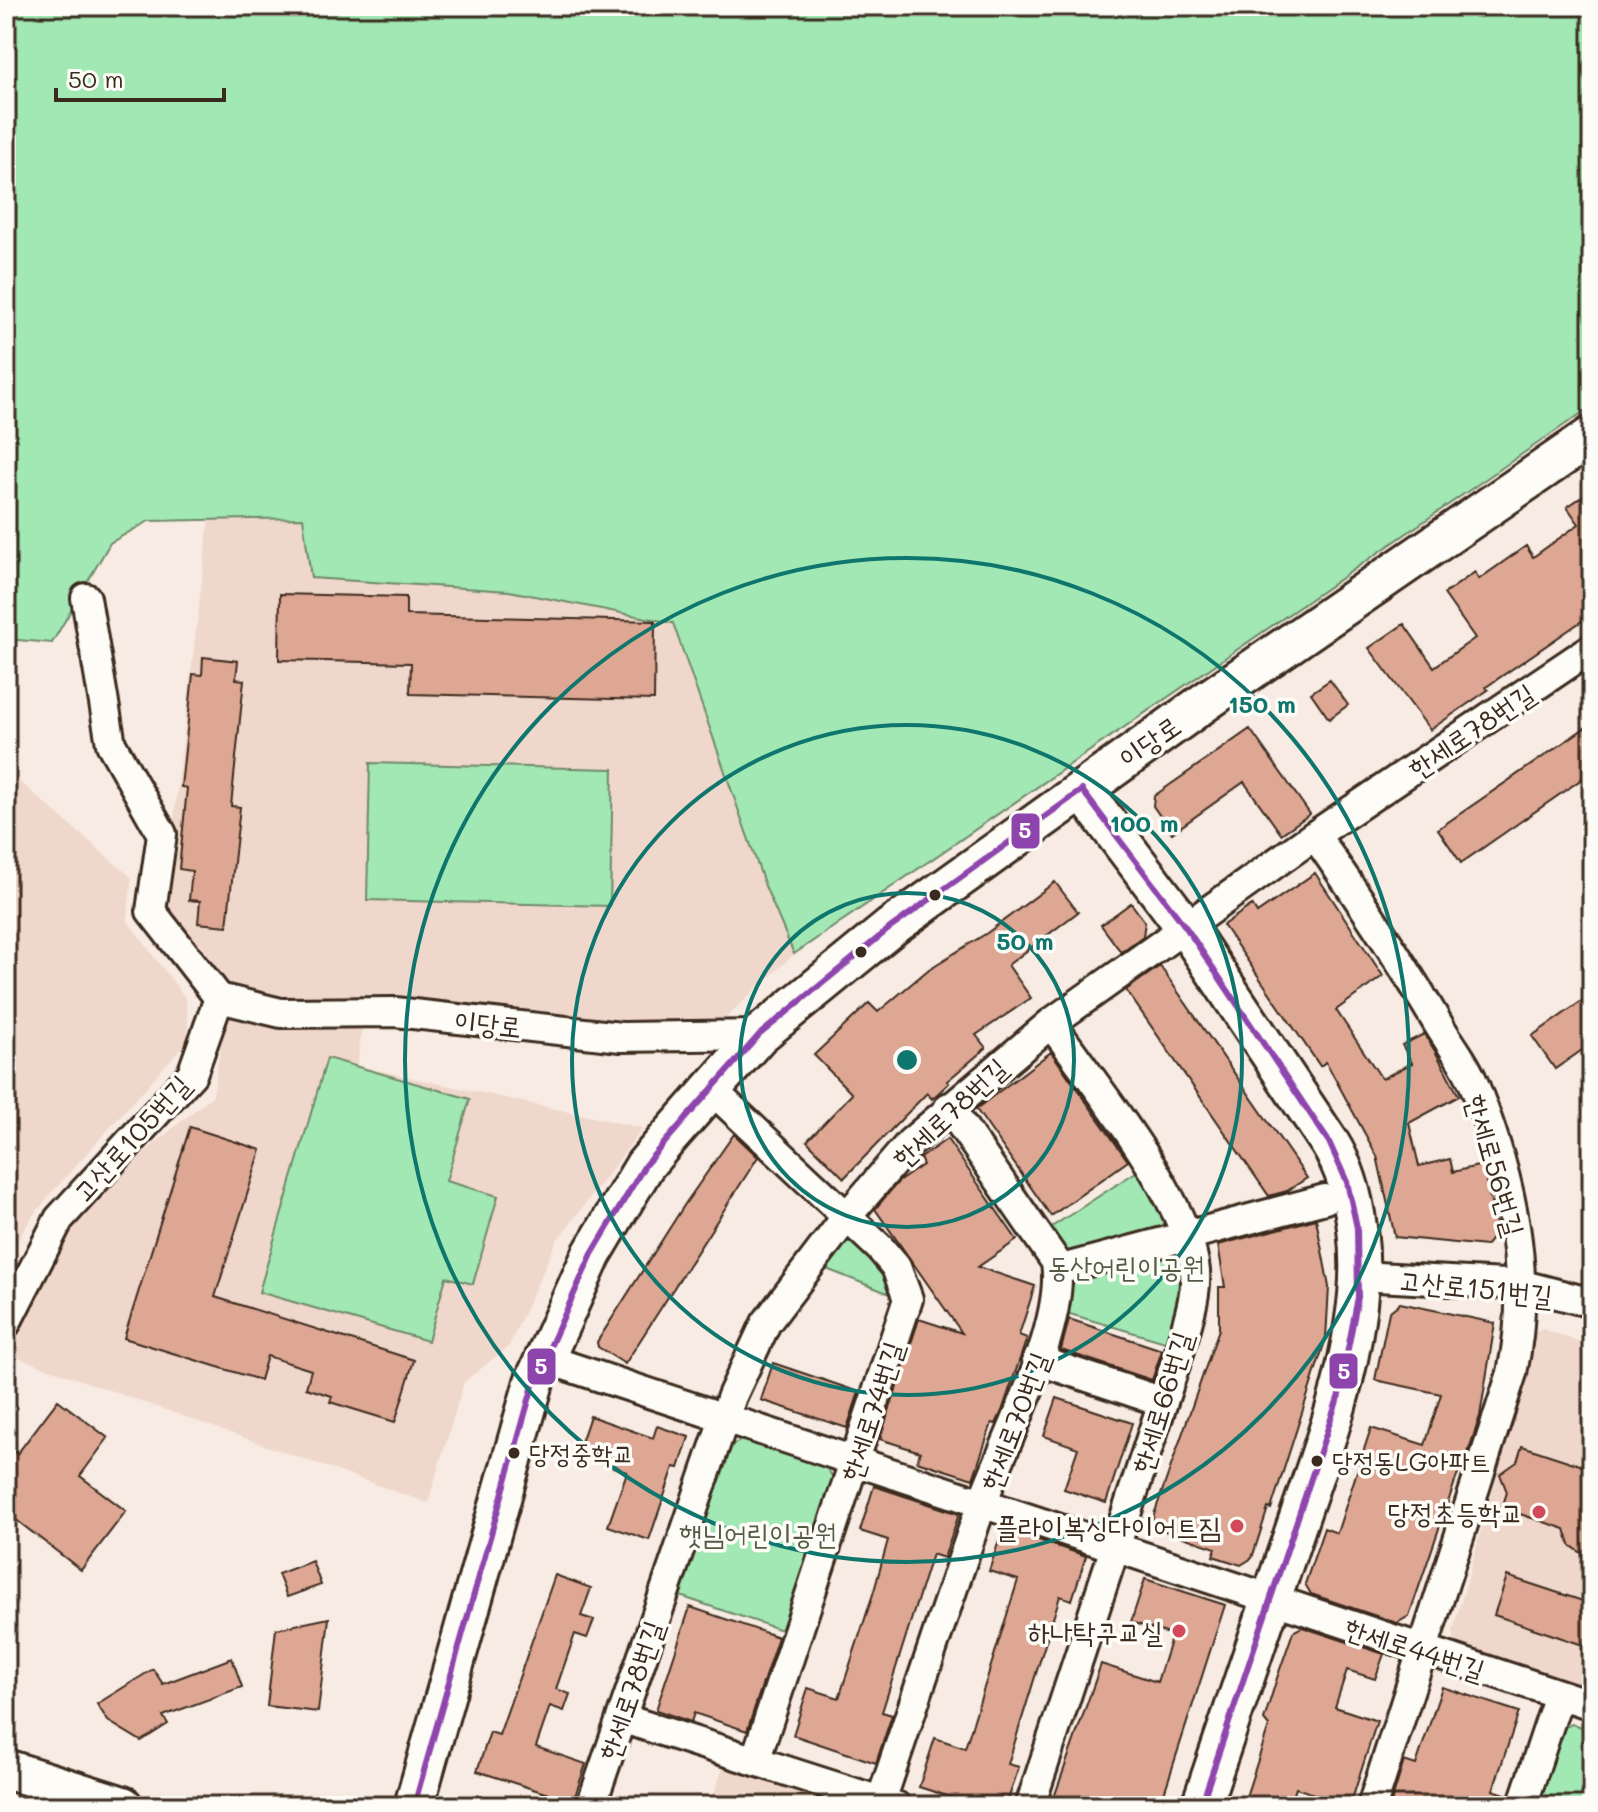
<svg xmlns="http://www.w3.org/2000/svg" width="1598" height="1812" font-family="Mali,'Poor Story',sans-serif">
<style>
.built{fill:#f0d7cb}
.green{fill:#a2e8b4;stroke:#6e8969;stroke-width:2}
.building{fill:#dea794;stroke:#3b2a1e;stroke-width:2}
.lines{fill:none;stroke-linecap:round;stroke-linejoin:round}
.lane-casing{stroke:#3b2a1e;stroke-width:20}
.street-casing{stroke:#3b2a1e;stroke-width:34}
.secondary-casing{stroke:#3b2a1e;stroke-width:44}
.lane{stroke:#fdfcf7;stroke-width:14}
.street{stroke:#fdfcf7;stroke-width:28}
.secondary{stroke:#fdfcf7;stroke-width:38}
.bus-1-casing{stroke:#fdfcf7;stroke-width:12}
.bus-1{stroke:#8e44ad;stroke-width:6}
.ring{fill:none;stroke:#0f766e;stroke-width:4}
.bus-dot{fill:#3b2a1e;stroke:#fdfcf7;stroke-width:3}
.poi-dot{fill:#d1495b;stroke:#fdfcf7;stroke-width:3}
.labels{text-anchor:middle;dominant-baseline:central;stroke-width:7;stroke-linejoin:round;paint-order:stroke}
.bus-label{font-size:26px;fill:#3b2a1e;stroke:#fdfcf7;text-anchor:start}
.street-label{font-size:28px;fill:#3b2a1e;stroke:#fdfcf7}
.park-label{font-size:28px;fill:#555a44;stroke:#fdfcf7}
.poi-label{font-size:28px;fill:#3b2a1e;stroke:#fdfcf7;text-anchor:end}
.centre{fill:#0f766e;stroke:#fdfcf7;stroke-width:4}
.ring-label{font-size:24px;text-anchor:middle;font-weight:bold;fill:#0f766e;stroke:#fdfcf7;stroke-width:7;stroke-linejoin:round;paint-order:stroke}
.line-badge{stroke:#fdfcf7;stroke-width:3}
.badge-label{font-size:22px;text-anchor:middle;font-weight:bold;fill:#fff}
</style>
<rect width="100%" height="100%" fill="#f7ebe3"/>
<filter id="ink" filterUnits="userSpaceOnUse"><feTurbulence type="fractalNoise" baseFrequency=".0125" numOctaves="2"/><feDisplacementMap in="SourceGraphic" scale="16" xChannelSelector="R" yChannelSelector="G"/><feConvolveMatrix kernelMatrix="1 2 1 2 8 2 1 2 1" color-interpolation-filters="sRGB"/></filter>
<g filter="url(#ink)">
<path class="built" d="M304,518L509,591L673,623L765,886L794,954L718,1025L285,999L219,982L164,903L209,520Z
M6,770L132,878L127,920L186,999L189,1039L54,1190L32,1217L6,1259Z
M226,1012L362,1025L357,1066L643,1128L556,1242L509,1346L464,1382L428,1503L10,1355L57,1250L105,1185L213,1095Z
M1542,1329L1592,1346V1694L1456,1649L1453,1630L1520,1393L1533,1334Z
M724,1765L814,1796L811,1806H710Z"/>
<path class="green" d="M6,6H1592V406L794,954L765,886L673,623L509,591L311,578L303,518L149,521L110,543L52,643L6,639Z
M370,763L613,769L610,906L367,900Z
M327,1058L470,1099L446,1181L498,1196L473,1284L446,1277L428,1341L259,1292Z
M1142,1168L1162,1196L1188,1287L1172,1344L1063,1312L1044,1232Z
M857,1231L883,1259L895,1296L824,1268Z
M746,1438L824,1464L834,1479L784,1631L680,1596L728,1447Z
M1572,1724L1592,1730V1806H1534L1560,1729Z"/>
<path class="building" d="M1592,490V614L1486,687L1488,690L1430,730L1369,648L1404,624L1434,667L1475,638L1444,594L1475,572L1479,579L1526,546L1533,557L1579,524L1567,507Z
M280,594L406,597V615L655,621L654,700L410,694L411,663L279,660Z
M203,657L238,661L236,679L244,680L231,806L240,807L227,926L198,923L200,901L189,900L192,871L179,869L187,788L181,787L193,674L202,675Z
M1330,680L1348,705L1329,719L1311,693Z
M1592,723V772L1461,863L1438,829Z
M1250,729L1310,814L1281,834L1244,782L1172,833L1153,806L1154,796Z
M1315,873L1383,976L1336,1010L1382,1079L1412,1063L1402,1045L1424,1034L1435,1051L1459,1096L1409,1123L1419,1166L1450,1159L1453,1172L1482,1165L1498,1232L1486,1246L1395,1237L1377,1156L1326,1062L1320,1066L1223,925L1252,905L1257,913Z
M1055,882L1078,912L1008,965L1031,998L976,1035L986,1048L947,1081L949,1083L932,1099L927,1093L844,1178L807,1141L852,1094L814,1055L869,1003L878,1012L929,969L987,933Z
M1131,903L1145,922L1143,936L1121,952L1101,925Z
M1160,966L1307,1178L1287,1191L1269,1196L1126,990Z
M1592,994V1043L1555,1069L1532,1036Z
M1051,1052L1128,1161L1051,1216L976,1109Z
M190,1127L261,1150L215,1297L414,1360L395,1422L330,1402L332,1396L306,1388L311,1370L267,1356L260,1380L124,1338Z
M734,1134L758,1157L625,1364L598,1347L597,1342L685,1204Z
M947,1139L1017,1240L978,1267L1035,1286L1019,1335L1027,1338L1002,1411L996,1424L992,1423L973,1479L917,1461L920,1452L880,1439L919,1319L962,1333L875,1209L898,1182L923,1165L920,1158Z
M1316,1219L1329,1287L1326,1338L1271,1509L1268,1508L1252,1558L1241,1565L1213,1556L1216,1548L1150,1526L1219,1329V1287H1225L1218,1245Z
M1400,1303L1495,1323L1480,1416L1462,1471L1459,1470L1409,1616L1397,1623L1311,1594L1305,1584L1324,1528L1337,1533L1371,1428L1425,1445L1441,1394L1375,1380L1389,1312Z
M1069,1319L1162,1350L1152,1380L1061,1350Z
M773,1363L859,1392L847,1428L761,1400Z
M1057,1398L1132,1423L1106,1503L1064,1489L1078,1448L1044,1436Z
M58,1400L108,1438L80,1476L126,1511L81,1570L6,1512V1445L17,1454Z
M590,1416L653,1438L657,1426L689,1437L679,1468L674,1467L649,1540L608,1526L627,1472L577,1454Z
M1522,1446L1592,1469V1560L1570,1545L1565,1529L1502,1508L1507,1492L1500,1474L1517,1462Z
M874,1486L959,1514L944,1558L932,1554L882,1712L892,1715L876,1763L793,1735L808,1688L839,1698L874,1591L888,1540L860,1531Z
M1003,1528L1086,1556L1072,1600L1060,1596L1008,1764L1019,1767L1006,1806H979L919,1787L935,1738L965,1748L1018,1580L989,1571Z
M312,1561L321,1585L287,1597L278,1574Z
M555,1575L591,1588L581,1616L594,1620L587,1638L575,1634L556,1689L570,1694L564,1711L550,1706L536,1747L586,1764L573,1802L477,1771L490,1732L499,1735Z
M1507,1576L1592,1604V1648L1494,1615Z
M1145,1579L1225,1605L1160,1806H1051L1101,1664L1157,1682L1172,1635L1131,1622Z
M690,1607L778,1637L747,1731L694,1713L691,1722L656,1710Z
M329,1618L318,1712L267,1706L276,1629Z
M1302,1627L1384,1654L1375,1679L1347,1670L1335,1707L1377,1721L1350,1806L1296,1788L1291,1803L1285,1801L1283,1806H1243L1269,1726L1264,1720L1277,1678L1293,1632Z
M232,1658L242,1687L163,1716L168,1724L141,1741L108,1721L97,1704L153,1669L163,1684Z
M1442,1687L1519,1712L1493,1790L1508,1795L1505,1806H1390L1404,1761L1416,1765Z"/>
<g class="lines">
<defs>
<path id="lane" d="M27,1806L37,1779"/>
<path id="street" d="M1315,835C1358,897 1400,959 1438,1024C1450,1044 1467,1065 1475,1087C1512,1180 1533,1275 1512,1373L1372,1806
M219,998L281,1013L395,1012L621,1037L759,1035
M711,1089L880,1248L896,1267L908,1299L755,1761
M1058,1270L1325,1199
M1359,1276L1523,1285L1592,1303
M6,1323L59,1219L192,1074L219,998L151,911L162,834L111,744L86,598
M543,1358L1592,1705
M1037,1360L1163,1402
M621,1718L896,1806
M881,1801C914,1703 947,1604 981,1506C1004,1442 1066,1326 1056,1262L949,1107
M591,1806L732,1396L766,1323L848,1215L910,1143L1051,1023L1315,835L1592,648
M1030,1806L1180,1350C1186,1325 1197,1297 1195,1271C1189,1200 1094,1085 1051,1023
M1522,1806L1559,1695"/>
<path id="secondary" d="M1082,790L1187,929L1329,1142C1360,1191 1364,1263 1355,1319C1346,1388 1321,1453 1299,1518C1267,1614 1234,1710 1201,1806
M6,1769L123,1806
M414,1806L534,1382L592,1254L645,1165L663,1144L759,1035L890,928L1205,702L1592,436"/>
</defs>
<use href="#lane" class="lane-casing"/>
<use href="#street" class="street-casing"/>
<use href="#secondary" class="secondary-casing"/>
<use href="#lane" class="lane"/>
<use href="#street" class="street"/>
<use href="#secondary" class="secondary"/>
<defs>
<path id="bus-1" d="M414,1806L534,1382L592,1254L645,1165L759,1035L890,928L1082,790L1187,929L1329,1142L1347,1182L1357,1228L1358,1297L1339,1395L1201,1806"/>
</defs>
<use href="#bus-1" class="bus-1-casing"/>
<use href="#bus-1" class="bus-1"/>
</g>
</g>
<g class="ring">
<circle cx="907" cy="1060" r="167"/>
<circle cx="907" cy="1060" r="335"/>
<circle cx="907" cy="1060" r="502"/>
</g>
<g class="bus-dot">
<circle cx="935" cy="895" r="7"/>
<circle cx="861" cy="952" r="7"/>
<circle cx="514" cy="1453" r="7"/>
<circle cx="1317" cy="1461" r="7"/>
</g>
<g class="poi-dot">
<circle cx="1539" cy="1512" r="8"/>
<circle cx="1237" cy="1526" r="8"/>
<circle cx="1179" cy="1631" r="8"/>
</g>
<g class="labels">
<g class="bus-label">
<text x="529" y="1453">당정중학교</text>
<text x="1332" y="1461">당정동LG아파트</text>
</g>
<g class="street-label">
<text transform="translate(1471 730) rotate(-34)">한세로78번길</text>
<text transform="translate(1149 741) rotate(-35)">이당로</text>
<text transform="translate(488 1023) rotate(6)">이당로</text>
<text transform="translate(949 1112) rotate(-43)">한세로78번길</text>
<text transform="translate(131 1138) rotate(-48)">고산로105번길</text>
<text transform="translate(1496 1165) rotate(74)">한세로56번길</text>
<text transform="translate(1476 1287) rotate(6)">고산로151번길</text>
<text transform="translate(1161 1402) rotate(-73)">한세로66번길</text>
<text transform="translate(871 1411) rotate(-72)">한세로74번길</text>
<text transform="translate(1014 1421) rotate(-69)">한세로70번길</text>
<text transform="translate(1415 1648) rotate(18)">한세로44번길</text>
<text transform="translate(630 1690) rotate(-71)">한세로78번길</text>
</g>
<g class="park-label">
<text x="1126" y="1266">동산어린이공원</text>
<text x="758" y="1533">햇님어린이공원</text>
</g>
<g class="poi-label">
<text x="1523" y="1512">당정초등학교</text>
<text x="1221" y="1526">플라이복싱다이어트짐</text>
<text x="1163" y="1631">하나탁구교실</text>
</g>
</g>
<circle cx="907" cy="1060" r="12" class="centre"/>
<g class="ring-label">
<text x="1262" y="713">150 m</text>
<text x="1144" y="832">100 m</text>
<text x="1025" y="950">50 m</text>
</g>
<g class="line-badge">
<rect x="1010" y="812" width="31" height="38" rx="8" fill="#8e44ad"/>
<rect x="526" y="1347" width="31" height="39" rx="8" fill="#8e44ad"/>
<rect x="1328" y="1352" width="31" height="38" rx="8" fill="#8e44ad"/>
</g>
<g class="badge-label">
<text x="1025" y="838">5</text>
<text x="541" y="1374">5</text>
<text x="1344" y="1379">5</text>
</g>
<rect width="1598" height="1812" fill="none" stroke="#fdfcf7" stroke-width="32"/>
<rect x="16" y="16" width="1566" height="1780" fill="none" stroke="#3b2a1e" stroke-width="3" filter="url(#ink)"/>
<path d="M56 88v12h168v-12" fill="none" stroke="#3b2a1e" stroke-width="4"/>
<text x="68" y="88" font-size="24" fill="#3b2a1e" stroke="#fdfcf7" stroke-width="6" paint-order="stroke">50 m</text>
</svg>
